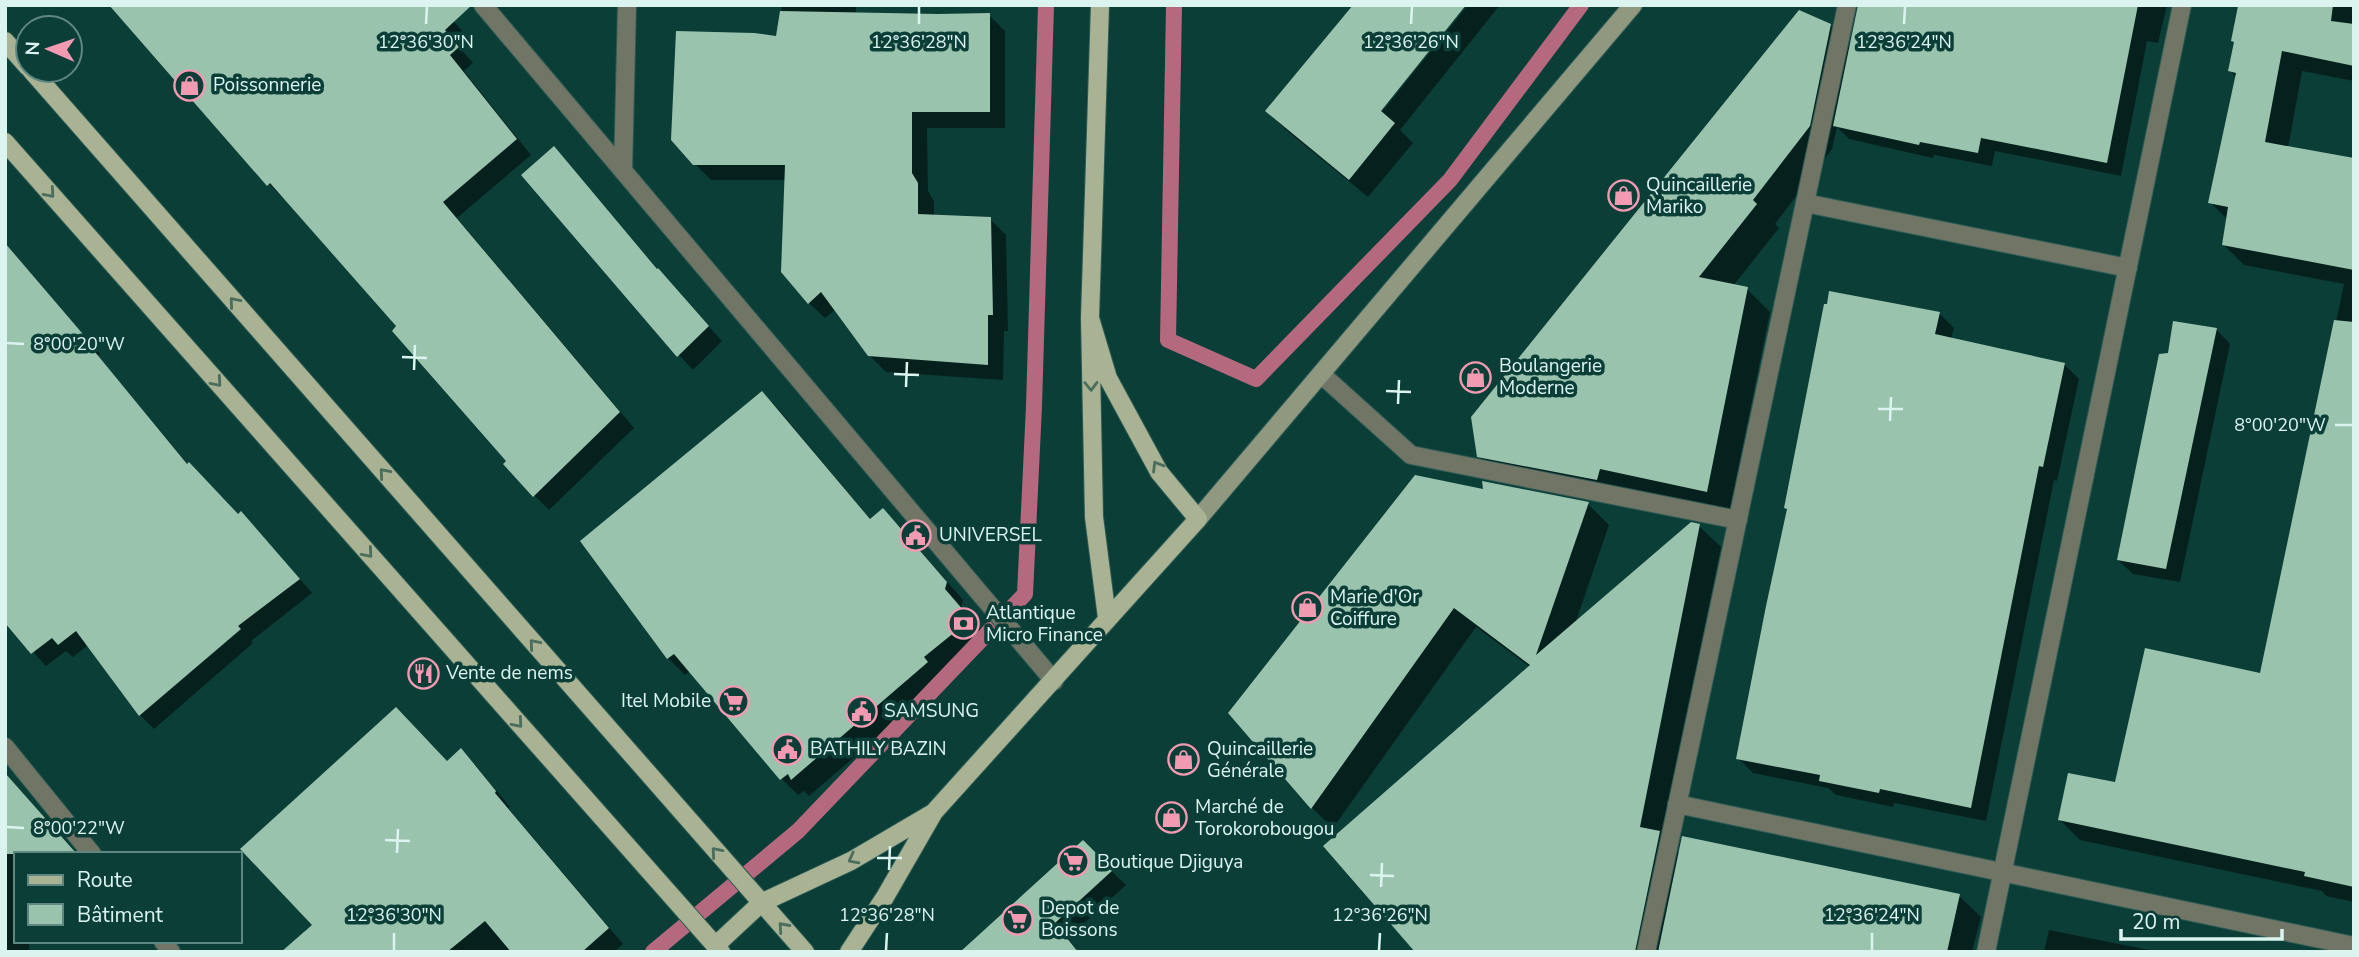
<svg xmlns="http://www.w3.org/2000/svg" width="2359" height="957" font-family="'Nunito Sans',sans-serif">
<style>
.shadow{fill:#0007}
.lines{fill:none;stroke-linecap:round;stroke-linejoin:round}
.stream{stroke:#b4697e;stroke-width:16}
.building{fill:#9ac3ae}
.street-casing{stroke:#2d5b55;stroke-width:20}
.secondary-casing{stroke:#2d5b55;stroke-width:20}
.primary-casing{stroke:#2d5b55;stroke-width:20}
.street{stroke:#707566;stroke-width:18}
.secondary{stroke:#909880;stroke-width:18}
.primary{stroke:#a9b394;stroke-width:18}
.oneway{stroke:#4b6d5d}
.ticks{fill:none;stroke:#dcf4f0;stroke-width:2.5}
.labels{text-anchor:middle;dominant-baseline:central;stroke-width:7;stroke-linejoin:round;paint-order:stroke}
.poi-label{font-size:19px;fill:#dcf4f0;stroke:#0c3e38;text-anchor:start}
.ticks-label{font-size:18px;text-anchor:middle;fill:#dcf4f0;stroke:#0c3e38;stroke-width:7;stroke-linejoin:round;paint-order:stroke}
</style>
<rect width="100%" height="100%" fill="#0c3e38"/>
<path class="shadow" d="M440,5L468,38L459,47L473,63L464,71L531,155L457,218L634,428L549,510L534,495L399,326L285,198L284,199L269,184Z
M782,5H856V14L989,15L1005,31V128H927L928,191L934,201V217L990,219L1006,235L1008,331H1004L1003,380L886,372L869,355L836,309L825,318L809,303L786,180H711L695,164L778,38Z
M1468,5H1500L1400,130L1413,143L1368,197L1286,130L1267,111L1374,117L1376,119Z
M1905,5H2167L2158,43L2147,41L2121,176L1995,151L1992,166L1934,155L1933,158L1849,139L1837,127L1832,149L1775,224L1779,228L1733,286L1747,289L1770,312L1729,514L1502,479L1479,456L1830,25L1852,46Z
M2244,5H2354V81L2302,71L2288,148L2354,160V902L2326,896L2322,891L2080,840L2060,820L2116,784L2262,676L2344,284L2244,265L2223,244L2228,220L2210,202L2237,78L2230,71Z
M554,148L658,270L722,341L693,370L679,355Z
M5,243L100,354L98,356L188,465L238,516L254,527L312,593L251,641L253,643L154,729L140,715L88,645L73,657L66,651L46,666L5,621Z
M1939,313L1954,328L1951,339L2064,364L2079,379L2057,481L2054,480L1986,821L1894,803L1893,807L1836,795L1828,788L1753,773L1738,758Z
M2216,329L2230,344L2180,582L2133,574L2118,560L2170,355Z
M762,393L779,410L871,520L883,510L900,527L963,600L961,607L986,636L939,675L944,680L809,796L804,791L798,795L782,779L690,671L685,675L668,658Z
M1485,491L1588,504L1609,525L1575,624L1699,526L1721,547L1662,836L1680,854L1959,896L1981,917L1972,952H1417L1530,667L1476,627L1333,828L1312,808L1230,713Z
M461,750L475,765L510,807L508,808L623,944L614,952H294L447,763Z
M5,797L42,815L77,854H16V941H29V951L40,952H5Z
M1083,843L1126,885L1068,938L1076,949L1074,952H963Z
M2049,930L2159,952H2044Z"/>
<g class="lines">
<path class="stream" d="M1174,5L1168,340L1256,379L1450,180L1581,5
M653,952L798,831L1025,594L1034,406L1046,5"/>
</g>
<path class="building" d="M109,5H472L445,30L459,47L450,55L517,139L443,202L620,412L533,497L503,464L506,461L392,331L396,326L270,183L267,186Z
M1353,5H1466L1381,111L1395,123L1349,180L1265,111Z
M1858,5H2138L2107,163L1981,138L1978,153L1920,142L1919,145L1833,126Z
M2333,5L2331,21L2354,24V66L2282,51L2265,142L2354,158V270L2222,245L2228,207L2208,203L2236,73L2228,71L2234,42L2231,41L2238,6Z
M1799,10L1831,24L1810,126L1753,200L1757,204L1699,277L1748,287L1707,492L1600,469L1597,480L1477,457L1471,417Z
M780,11L938,14L990,13V112H912V173L918,183V214L991,217L993,315H988V365L868,356L821,292L808,304L781,272L785,165H693L671,140L676,31L754,33L776,36Z
M554,146L657,269L658,268L709,326L677,357L521,175Z
M5,243L88,340L86,341L187,464L189,462L238,514L241,511L300,579L238,626L241,629L139,716L76,631L58,645L52,638L31,654L5,623Z
M1829,291L1940,312L1935,334L2065,363L2043,467L2039,466L1971,808L1880,789L1879,793L1819,781L1820,775L1736,759L1766,606L1787,509L1784,508L1824,304H1827Z
M2334,320L2354,322V887L2304,876L2305,872L2058,820L2068,773L2115,782L2145,648L2260,673Z
M2173,321L2217,328L2166,569L2117,560L2159,354L2168,353Z
M762,391L870,519L883,508L947,582L945,589L971,619L924,657L928,662L791,780L788,774L780,780L674,654L667,659L580,541Z
M1415,475L1483,489L1482,481L1589,502L1536,655L1691,522L1700,524L1640,827L1660,831L1635,952H1415L1323,846L1530,665L1454,608L1311,809L1228,713Z
M396,707L447,761L461,748L496,791L495,793L609,928L582,952H511L485,921L447,952H281L312,925L240,849Z
M5,773L76,853L77,854H5Z
M1682,836L1960,894L1947,952H1658Z
M1083,840L1113,870L1055,923L1078,952H960Z"/>
<g class="lines">
<defs>
<path id="street" d="M483,5L1054,681
M623,171L627,5
M1805,203L2128,268
M1321,374L1411,455L1738,520
M5,747L92,854
M1677,804L2354,946
M163,941L171,952
M1646,952L1847,5
M1986,952L2182,5"/>
<path id="secondary" d="M1198,519L1633,5"/>
<path id="primary" d="M1100,5L1090,318L1094,517L1107,618
M5,41L28,67
M31,70L805,952
M5,142L721,952
M715,946L761,903L851,861L931,814
M849,952L885,897L934,812L1198,519L1159,472L1108,378L1090,318"/>
</defs>
<use href="#street" class="street-casing"/>
<use href="#secondary" class="secondary-casing"/>
<use href="#primary" class="primary-casing"/>
<use href="#street" class="street"/>
<use href="#secondary" class="secondary"/>
<use href="#primary" class="primary"/>
</g>
<defs><path id="oneway-chevron" d="M-2-3.5L2.5 0L-2 3.5" fill="none" stroke-width="1.6" stroke-linecap="round" stroke-linejoin="round" transform="scale(1.75)"/></defs>
<g class="oneway">
<use href="#oneway-chevron" transform="translate(50 193) rotate(49)"/>
<use href="#oneway-chevron" transform="translate(234 302) rotate(-131)"/>
<use href="#oneway-chevron" transform="translate(217 382) rotate(49)"/>
<use href="#oneway-chevron" transform="translate(1091 386) rotate(89)"/>
<use href="#oneway-chevron" transform="translate(1157 466) rotate(-121)"/>
<use href="#oneway-chevron" transform="translate(384 473) rotate(-131)"/>
<use href="#oneway-chevron" transform="translate(368 553) rotate(49)"/>
<use href="#oneway-chevron" transform="translate(534 644) rotate(-131)"/>
<use href="#oneway-chevron" transform="translate(518 723) rotate(49)"/>
<use href="#oneway-chevron" transform="translate(716 852) rotate(-131)"/>
<use href="#oneway-chevron" transform="translate(853 859) rotate(152)"/>
<use href="#oneway-chevron" transform="translate(783 927) rotate(-132)"/>
</g>
<path class="ticks" d="M426,24L427,7M919,24V7M1411,24L1412,7M1904,24L1905,7M7,343L24,344M402,357L427,358M414,370L415,345M894,374L919,375M906,387L907,362M1386,391L1411,392M1398,404L1399,380M1878,409H1903M1890,421L1891,397M2335,425H2352M7,827L24,828M385,840L410,841M397,853L398,829M877,858H902M889,870L890,846M1370,875L1394,876M1381,887L1382,863M394,950V933M886,950L887,933M1379,950L1380,933M1872,950V933"/>
<defs>
<symbol id="shop-ring" viewBox="-11 -11 22 22"><circle r="9.5" fill="#0c3e38" stroke="#f19ab1" stroke-width="1.5"/><path d="M-5-2.5h2.3a2.7 3.5 0 0 1 5.4 0H5L5.5 6h-11ZM-1.5-2.5h3a1.5 2.3 0 0 0-3 0Z" fill="#f19ab1"/></symbol>
<symbol id="civic-ring" viewBox="-11 -11 22 22"><circle r="9.5" fill="#0c3e38" stroke="#f19ab1" stroke-width="1.5"/><path d="M-.6-6.5H3V-4.5H.6V-3L4-1V1h2V6H-6V1h2V-1L-.6-3ZM-1.2 2.5V6h2.4V2.5Z" fill="#f19ab1"/></symbol>
<symbol id="bank-ring" viewBox="-11 -11 22 22"><circle r="9.5" fill="#0c3e38" stroke="#f19ab1" stroke-width="1.5"/><path d="M-6-4H6V4H-6ZM0-2.3a2.3 2.3 0 1 0 0 4.6a2.3 2.3 0 1 0 0-4.6Z" fill="#f19ab1"/></symbol>
<symbol id="restaurant-ring" viewBox="-11 -11 22 22"><circle r="9.5" fill="#0c3e38" stroke="#f19ab1" stroke-width="1.5"/><path d="M-5-6h1v4h1v-4h1v4h1v-4h1v5L-1.5 .5V6h-2V.5L-5-1ZM5-6V6H3V1.5H1.5Q1.5-4 5-6Z" fill="#f19ab1"/></symbol>
<symbol id="supermarket-ring" viewBox="-11 -11 22 22"><circle r="9.5" fill="#0c3e38" stroke="#f19ab1" stroke-width="1.5"/><path d="M-6-5.5h2.5l.6 2H6L4.5 2H-2.5L-4.4-4H-6ZM-1.5 3.2a1.3 1.3 0 1 0 .1 0ZM3 3.2a1.3 1.3 0 1 0 .1 0Z" fill="#f19ab1"/></symbol>
</defs>
<g fill-rule="evenodd">
<use href="#shop-ring" x="172" y="68" width="35" height="35"/>
<use href="#shop-ring" x="1606" y="178" width="35" height="35"/>
<use href="#shop-ring" x="1458" y="360" width="35" height="35"/>
<use href="#civic-ring" x="898" y="518" width="35" height="35"/>
<use href="#shop-ring" x="1290" y="590" width="35" height="35"/>
<use href="#bank-ring" x="946" y="606" width="35" height="35"/>
<use href="#restaurant-ring" x="406" y="656" width="35" height="35"/>
<use href="#supermarket-ring" x="716" y="684" width="35" height="35"/>
<use href="#civic-ring" x="844" y="694" width="35" height="35"/>
<use href="#civic-ring" x="770" y="732" width="35" height="35"/>
<use href="#shop-ring" x="1166" y="742" width="35" height="35"/>
<use href="#shop-ring" x="1154" y="800" width="35" height="35"/>
<use href="#supermarket-ring" x="1056" y="844" width="35" height="35"/>
<use href="#supermarket-ring" x="1000" y="902" width="35" height="35"/>
</g>
<g class="labels">
<g class="poi-label">
<text x="213" y="85">Poissonnerie</text>
<text x="1646" y="185">Quincaillerie<tspan x="1646" dy="22">Mariko</tspan></text>
<text x="1499" y="366">Boulangerie<tspan x="1499" dy="22">Moderne</tspan></text>
<text x="939" y="535">UNIVERSEL</text>
<text x="1330" y="597">Marie d'Or<tspan x="1330" dy="22">Coiffure</tspan></text>
<text x="986" y="613">Atlantique<tspan x="986" dy="22">Micro Finance</tspan></text>
<text x="446" y="673">Vente de nems</text>
<text x="711" y="701" text-anchor="end">Itel Mobile</text>
<text x="884" y="711">SAMSUNG</text>
<text x="810" y="749">BATHILY BAZIN</text>
<text x="1207" y="749">Quincaillerie<tspan x="1207" dy="22">Générale</tspan></text>
<text x="1195" y="807">Marché de<tspan x="1195" dy="22">Torokorobougou</tspan></text>
<text x="1097" y="862">Boutique Djiguya</text>
<text x="1041" y="908">Depot de<tspan x="1041" dy="22">Boissons</tspan></text>
</g>
</g>
<g class="ticks-label">
<text x="426" y="48">12°36'30"N</text>
<text x="919" y="48">12°36'28"N</text>
<text x="1411" y="48">12°36'26"N</text>
<text x="1904" y="48">12°36'24"N</text>
<text x="79" y="350">8°00'20"W</text>
<text x="2280" y="431">8°00'20"W</text>
<text x="79" y="834">8°00'22"W</text>
<text x="394" y="921">12°36'30"N</text>
<text x="887" y="921">12°36'28"N</text>
<text x="1380" y="921">12°36'26"N</text>
<text x="1872" y="921">12°36'24"N</text>
</g>
<rect width="2359" height="957" fill="none" stroke="#dcf4f0" stroke-width="14"/>
<rect x="14" y="852" width="228" height="91" fill="#0c3e38" stroke="#5f8782" stroke-width="2"/>
<rect x="28" y="875" width="35" height="10" fill="#a9b394" stroke="#5f8782" stroke-width="2"/>
<text x="77" y="887" font-size="21" fill="#dcf4f0">Route</text>
<rect x="28" y="904" width="35" height="21" fill="#9ac3ae" stroke="#5f8782" stroke-width="2"/>
<text x="77" y="922" font-size="21" fill="#dcf4f0">Bâtiment</text>
<g transform="translate(49 49) rotate(272)"><circle r="33" fill="#0c3e38" stroke="#5f8782" stroke-width="2"/>
<path d="M0-5L12 26L0 18L-12 26Z" fill="#f19ab1"/>
<text y="-10" font-size="19" font-weight="bold" text-anchor="middle" fill="#dcf4f0">N</text>
</g>
<path d="M2121 929v10h161v-10" fill="none" stroke="#dcf4f0" stroke-width="3.5"/>
<text x="2132" y="929" font-size="21" fill="#dcf4f0" stroke="#0c3e38" stroke-width="5" paint-order="stroke">20 m</text>
</svg>
